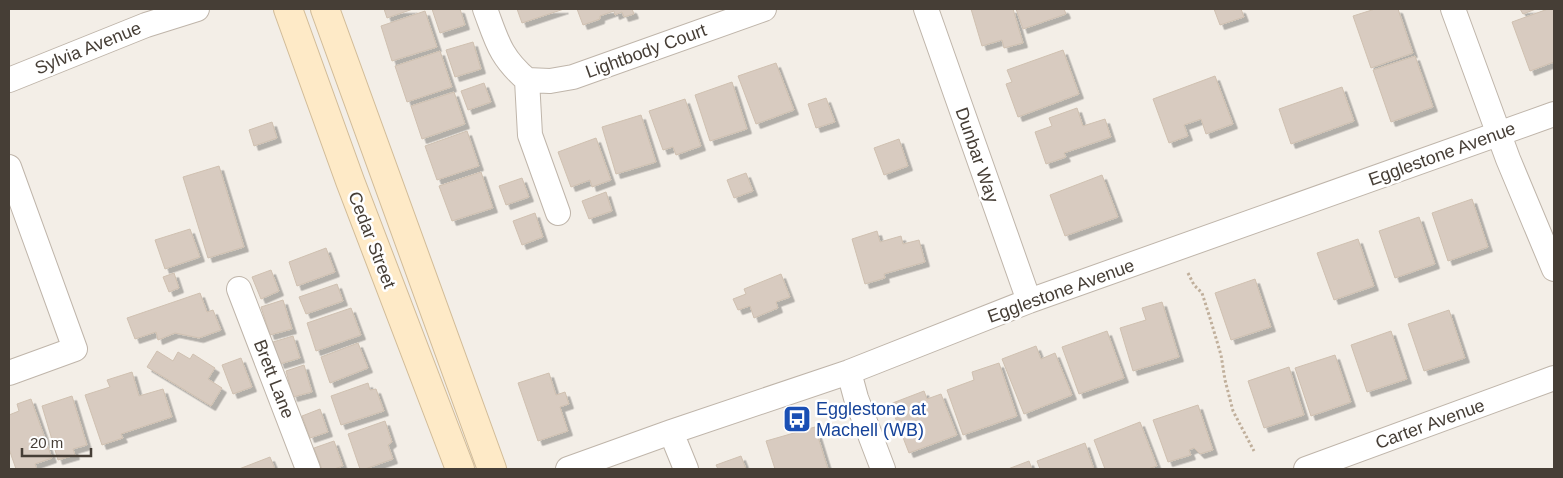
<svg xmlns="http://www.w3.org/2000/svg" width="1563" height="478" font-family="Helvetica,sans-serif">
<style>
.building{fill:#d8cbc0;stroke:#cfc0b0;filter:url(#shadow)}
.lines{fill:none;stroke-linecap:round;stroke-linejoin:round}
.street-casing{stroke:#bfb5aa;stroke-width:26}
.secondary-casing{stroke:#d2bc98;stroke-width:30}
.path{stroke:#c0af9b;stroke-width:3;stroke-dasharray:2.5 2.5;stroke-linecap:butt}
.street{stroke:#fff;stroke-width:24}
.secondary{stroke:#feeac7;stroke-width:28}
.labels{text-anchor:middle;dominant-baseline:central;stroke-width:5;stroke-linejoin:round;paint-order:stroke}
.street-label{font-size:18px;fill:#463e36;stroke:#fff}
.transit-label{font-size:18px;fill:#164399;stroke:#fff;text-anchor:start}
</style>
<defs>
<filter id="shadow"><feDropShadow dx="4.5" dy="4.5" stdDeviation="0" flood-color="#0004"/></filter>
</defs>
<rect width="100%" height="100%" fill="#f3eee7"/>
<path class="building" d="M384,9H413L387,18Z
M432,9H460L465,25L440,33Z
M517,9H564L522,23Z
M577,9H632L634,14L624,17L622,12L615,15L614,11L600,16V19L583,25Z
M971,9H1013L1023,43L1004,48L1002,40L982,46Z
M1016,9H1064L1066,14L1023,29Z
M1214,9H1241L1244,17L1220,25Z
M1375,9H1398L1413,53L1371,68L1353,16Z
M1520,9H1536L1523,14Z
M1548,9H1554V62L1530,71L1512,22Z
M425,11L437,47L392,61L381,26Z
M473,42L481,69L455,77L446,50Z
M1063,50L1079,94L1018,117L1006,84L1012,82L1007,70Z
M440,51L452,87L407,102L395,66Z
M1415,56L1433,107L1391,122L1373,70Z
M776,63L794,110L756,124L738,76Z
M1215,76L1233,124L1206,134L1201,119L1184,125L1188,136L1169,143L1153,99Z
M732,82L747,129L710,141L695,95Z
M484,83L491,102L468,110L461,91Z
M1342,87L1354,121L1291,144L1279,109Z
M454,92L465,124L422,139L411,106Z
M826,98L835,122L816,128L808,104Z
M685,99L701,146L676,155L673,147L663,150L649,111Z
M1077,108L1083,126L1105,119L1111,137L1064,153L1066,157L1046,164L1035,132L1052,126L1049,118Z
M641,115L656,162L616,174L602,127Z
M272,122L277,138L254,146L249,130Z
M467,131L479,166L437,180L425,146Z
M596,138L611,180L592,187L590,180L571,187L558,152Z
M899,139L908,166L884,175L874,148Z
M219,166L244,247L208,258L183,177Z
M481,172L493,208L452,221L439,186Z
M746,173L753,191L734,198L727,180Z
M1102,175L1118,217L1065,236L1050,195Z
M522,178L529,197L506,205L499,186Z
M606,192L612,211L589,219L582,201Z
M1472,199L1488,247L1448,261L1432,213Z
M535,213L543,237L522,245L513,221Z
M1419,217L1435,264L1395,278L1379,231Z
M190,229L200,257L165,269L155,240Z
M877,231L880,242L901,236L903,244L919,240L925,262L884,274L885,278L865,284L852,239Z
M1358,239L1374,286L1334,300L1317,253Z
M326,248L335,272L297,286L289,262Z
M271,270L279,291L261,299L252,277Z
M174,273L179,288L169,292L163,277Z
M781,274L790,297L776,302L778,308L754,318L750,306L738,310L733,299L746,294L744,289Z
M1255,279L1271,327L1231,340L1215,293Z
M337,284L343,301L306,314L299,297Z
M200,293L207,312L213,310L221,330L199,338L175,333L158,340L156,332L135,339L127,318Z
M283,300L292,329L270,335L261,307Z
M1162,302L1179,357L1133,371L1120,328L1146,320L1142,308Z
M351,308L361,335L316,351L307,323Z
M1449,310L1465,358L1424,371L1408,324Z
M1107,331L1124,378L1079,394L1062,347Z
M1391,331L1407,379L1367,392L1351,345Z
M293,336L300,358L280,364L273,342Z
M358,343L368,368L330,383L321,357Z
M1036,346L1041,359L1055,353L1072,395L1024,414L1002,359Z
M157,351L173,361L178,352L190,359L193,354L215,368L208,379L222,388L211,406L147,367Z
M1335,355L1351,402L1311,416L1295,368Z
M241,358L252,387L233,394L222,365Z
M999,363L1017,416L963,435L947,390L974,380L972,372Z
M304,365L312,392L293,397L286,371Z
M1289,367L1304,415L1264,428L1248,381Z
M132,372L139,396L163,389L172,417L121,434L123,438L102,445L85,395L110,387L107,380Z
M549,373L556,395L565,392L569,404L560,407L568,431L538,441L518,383Z
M368,383L370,390L376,389L384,411L341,425L331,396Z
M924,391L927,399L941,394L957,435L909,453L890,404Z
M72,396L87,445L73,449L75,455L58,460L42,406Z
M31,399L52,458L35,464L37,469H16L9,449V415L19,411L17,404Z
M1198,405L1213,450L1200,454L1194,448L1189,450L1191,455L1168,462L1153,420Z
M320,409L328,432L310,438L302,416Z
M385,421L392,442L388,445L393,459L365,469H360L348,434Z
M1140,422L1157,466L1148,469H1105L1094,440Z
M815,427L828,469H775L766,441Z
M334,441L343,466L334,469H322L314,448Z
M1085,443L1094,469H1040L1037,461Z
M741,456L746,469H718L716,465Z
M270,457L275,469H239Z
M1029,461L1032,469H1008Z"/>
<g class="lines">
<defs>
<path id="street" d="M485,9C497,41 500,57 527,80L530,135L558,213
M926,9L1029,301
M1453,9L1508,159L1554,269
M9,80L146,25L197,9
M527,80L550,81L573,77L764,9
M9,167L75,349L9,373
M239,289L308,469
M849,372L856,398L883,469
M671,432L686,469
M568,469L671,432L849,372L1029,301L1554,114
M1306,469L1554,378"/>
<path id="secondary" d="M288,9L350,181L460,469
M325,9L492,469"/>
</defs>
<use href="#street" class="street-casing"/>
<use href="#secondary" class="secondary-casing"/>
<path class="path" d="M1188,273L1194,285L1202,293L1210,318L1221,355L1225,380L1233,411L1254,451"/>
<use href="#street" class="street"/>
<use href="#secondary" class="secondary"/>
</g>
<defs>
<symbol id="bus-square" viewBox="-11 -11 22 22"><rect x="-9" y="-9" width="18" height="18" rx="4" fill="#1a4fb4" stroke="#fff"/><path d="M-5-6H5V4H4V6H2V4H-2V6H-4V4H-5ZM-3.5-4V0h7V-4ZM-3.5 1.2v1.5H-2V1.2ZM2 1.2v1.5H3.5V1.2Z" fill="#fff"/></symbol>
</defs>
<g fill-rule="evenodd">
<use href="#bus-square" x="781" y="403" width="32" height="32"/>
</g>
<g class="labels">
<g class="street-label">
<text transform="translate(88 48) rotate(-22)">Sylvia Avenue</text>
<text transform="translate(646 51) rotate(-20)">Lightbody Court</text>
<text transform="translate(1442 154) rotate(-20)">Egglestone Avenue</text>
<text transform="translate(977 155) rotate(71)">Dunbar Way</text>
<text transform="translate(372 240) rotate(69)">Cedar Street</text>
<text transform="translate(1061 291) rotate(-20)">Egglestone Avenue</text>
<text transform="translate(274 379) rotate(69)">Brett Lane</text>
<text transform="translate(1430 424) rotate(-20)">Carter Avenue</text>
</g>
<g class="transit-label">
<text x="816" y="409">Egglestone at<tspan x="816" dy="21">Machell (WB)</tspan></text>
</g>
</g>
<rect width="1563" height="478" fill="none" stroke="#463e36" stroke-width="20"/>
<path d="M22 448v8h69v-8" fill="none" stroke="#463e36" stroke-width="2.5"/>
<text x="30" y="448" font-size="15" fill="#463e36" stroke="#ffffff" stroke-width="4" paint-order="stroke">20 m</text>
</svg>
